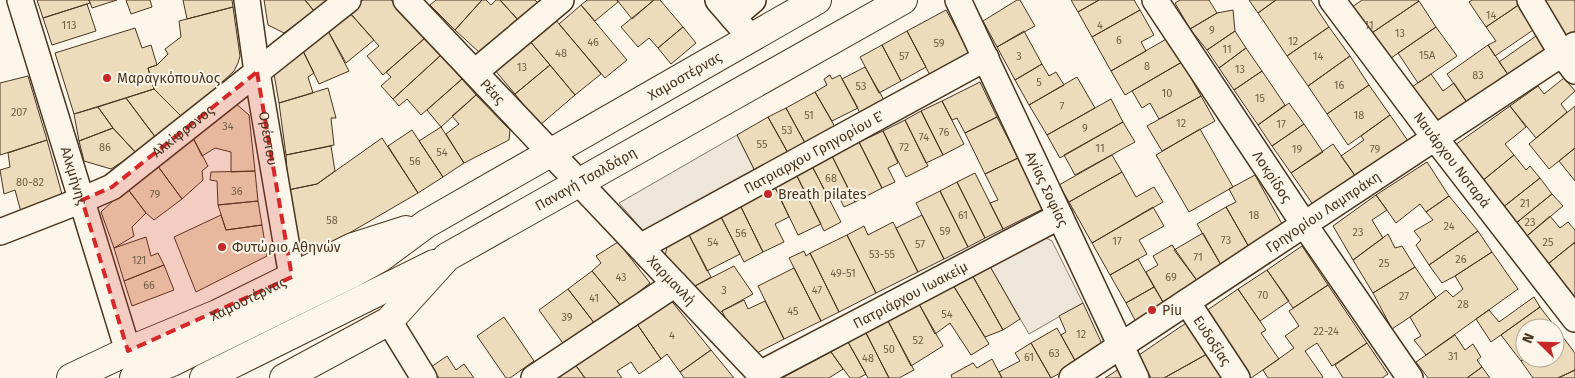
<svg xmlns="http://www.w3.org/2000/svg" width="1575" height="378" font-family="'Fira Sans',sans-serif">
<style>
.green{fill:#ede6d9;stroke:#887966}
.building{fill:#ecdcbc;stroke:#4a3520}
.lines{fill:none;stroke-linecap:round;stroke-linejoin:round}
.minor-casing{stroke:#4a3520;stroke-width:28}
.major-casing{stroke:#4a3520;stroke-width:30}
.minor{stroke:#fbf6e9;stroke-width:25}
.major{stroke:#fbf6e9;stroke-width:28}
.marked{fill:#d62828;fill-opacity:0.2;stroke:#d62828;stroke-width:4;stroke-dasharray:10 6;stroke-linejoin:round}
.poi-dot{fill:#c62828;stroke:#fbf6e9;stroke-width:2}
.labels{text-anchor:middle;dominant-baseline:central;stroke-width:4;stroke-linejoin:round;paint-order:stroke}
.number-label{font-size:11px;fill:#725f47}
.street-label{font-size:14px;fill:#4a3520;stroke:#fbf6e9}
.poi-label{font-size:14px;fill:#4a3520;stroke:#fbf6e9;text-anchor:start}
</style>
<rect width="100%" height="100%" fill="#fbf6e9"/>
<path class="green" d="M737,135L755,171L644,232L619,203Z
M1044,237L1052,241L1083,303L1029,334L988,263Z"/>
<path class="building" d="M37,0H89L90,3L43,18Z
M89,0H117L92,8Z
M126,0H150L152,7L131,14Z
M183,0H232L233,7L187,19Z
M264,0H305L314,11L284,33L268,25Z
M305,0H328L314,11Z
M363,0H391L425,38L383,75L367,56L379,46L349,12Z
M436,0H482L455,30L430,5Z
M482,0H486L491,5L496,0H500L519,21L481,54L455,30Z
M500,0H535L538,3L519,21Z
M587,0H617L618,2L595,21L581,5Z
M617,0H654L632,19Z
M654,0H660L683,27L658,48L649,38L638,47L621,27Z
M1017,0H1020L1035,26L997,47L983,21Z
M1071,0H1099L1078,12Z
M1099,0H1134L1140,10L1092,37L1078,12Z
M1180,0H1209L1217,13L1190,29L1175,3Z
M1249,0H1276L1258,13Z
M1276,0H1311L1329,27L1287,56L1258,13Z
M1362,0H1418L1419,1L1363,39L1345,12Z
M1472,0H1517L1520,4L1486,27L1469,2Z
M1536,0H1575V32L1561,41Z
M1419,1L1436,27L1381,65L1363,39Z
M87,4L96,31L52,45L43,18Z
M1520,4L1536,28L1495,56L1488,45L1496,41L1486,27Z
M581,5L627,60L605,78L559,24Z
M233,7L240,56L238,63L234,71L183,118L154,89L148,68L157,65L168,54L165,49L181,37L179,21Z
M946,10L971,55L931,77L907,31Z
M1140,10L1154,35L1141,42L1146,51L1111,71L1092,37Z
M1233,10L1235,31L1207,50L1190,29L1217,13Z
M349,12L374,40L346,63L328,31Z
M555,19L601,74L575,95L529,40Z
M683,27L696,43L671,64L658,48Z
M1329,27L1350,56L1308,86L1287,56Z
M1436,27L1457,56L1418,83L1398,53Z
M135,28L142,48L151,45L157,65L148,68L154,89L74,114L55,53Z
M328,31L349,71L319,84L303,51Z
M907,31L926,67L901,81L882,45Z
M1024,31L1042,64L1015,80L997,47Z
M1235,31L1246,48L1219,68L1207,50Z
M1536,36L1546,51L1509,76L1499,62Z
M425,38L441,55L393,99L381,86L391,77L386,72Z
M1168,38L1182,62L1125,95L1111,71Z
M529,40L550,65L515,94L494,69Z
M882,45L901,81L879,93L860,57Z
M1488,45L1509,76L1468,104L1447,74Z
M1246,48L1262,71L1234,90L1219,68Z
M303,51L314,73L308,77L313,93L279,103L274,74Z
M441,55L462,79L421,115L407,99L399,106L393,99Z
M1350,56L1369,85L1327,114L1308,86Z
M1182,62L1201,96L1159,119L1150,103L1142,108L1132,91Z
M1042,64L1049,76L1056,72L1064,85L1029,105L1015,80Z
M550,65L575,95L540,125L515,94Z
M865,67L884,100L860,113L842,79Z
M1262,71L1285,105L1258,125L1234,90Z
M1431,74L1443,91L1454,83L1468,104L1431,129L1406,91Z
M830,75L832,79L840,75L858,108L832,121L815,92L827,85L824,79Z
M28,76L47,140L0,155V83Z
M1077,77L1095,108L1047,135L1029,105Z
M1564,78L1575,91L1561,104L1567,112L1536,138L1510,106L1538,86L1544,94Z
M462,79L476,95L441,127L427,110Z
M980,82L997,117L965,133L957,118L952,120L942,101Z
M1369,85L1390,115L1348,145L1327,114Z
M328,88L336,118H331L334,145L286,155L279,103Z
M154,89L183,118L156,138L126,98Z
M815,92L835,127L805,143L786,108Z
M476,95L510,130L509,140L464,163L446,134L459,124L452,116Z
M1201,96L1215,121L1162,151L1147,126Z
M126,98L156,138L136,153L113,128L98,107Z
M1111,99L1123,122L1060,158L1047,135Z
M942,101L964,144L943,155L921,111Z
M235,103L249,115L255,171L231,172V152L215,148L202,156L193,138Z
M1289,103L1304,124L1272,146L1258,125Z
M1510,106L1526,127L1505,144L1514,155L1476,186L1448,150Z
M1575,106V148L1549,169L1529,144Z
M98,107L113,128L79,141L74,114Z
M786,108L805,143L788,153L768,117Z
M921,111L943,155L926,163L905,120Z
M1390,115L1408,141L1356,177L1341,156L1364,140L1361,136Z
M768,117L788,153L755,171L737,135Z
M997,117L1018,158L985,174L965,133Z
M905,120L928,166L906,177L883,131Z
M1123,122L1135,142L1075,175L1064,155Z
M1304,124L1323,152L1291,173L1272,146Z
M441,127L464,163L443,177L419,141Z
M113,128L136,153L111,169L84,161L79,141Z
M1200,129L1233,187L1189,212L1156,155Z
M412,130L443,177L418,193L388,146Z
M883,131L898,163L888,168L895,182L882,188L859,142Z
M193,138L208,166L202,171L203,180L182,199L157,165Z
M382,138L418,193L315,253L296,246L288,190L317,184Z
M47,140L63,198L21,212L15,190L4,194L0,170L10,167L8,153Z
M859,142L882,188L855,202L832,156Z
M1333,144L1356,177L1314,206L1291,173Z
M331,146L335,171L317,184L288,190L286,155Z
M1575,148V181L1559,161Z
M1112,155L1122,172L1069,202L1059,185Z
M1514,155L1526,170L1530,166L1540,178L1497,212L1476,186Z
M832,156L855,202L844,207L836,191L827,195L812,166Z
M1018,158L1043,209L1003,229L990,203L998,200L985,174Z
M1427,162L1449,196L1426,212L1420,204L1396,223L1376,195Z
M157,165L182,199L154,220L146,213L127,188Z
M812,166L841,222L824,231L796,174Z
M255,171L258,201L218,205L217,181L210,180L211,172Z
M1122,172L1136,197L1154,187L1163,202L1092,243L1069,202Z
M975,173L1003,229L985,238L957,182Z
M796,174L821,224L798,235L774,185Z
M1255,175L1282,224L1249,247L1226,207L1236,202L1229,189Z
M1540,178L1552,194L1510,228L1497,212Z
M957,182L985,238L968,247L940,191Z
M774,185L789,217L775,224L784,242L763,252L739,203Z
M127,188L146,213L132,227L134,236L114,248L101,212Z
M940,191L968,247L944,259L916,203Z
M1552,194L1563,206L1521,241L1510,228Z
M1376,195L1387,210L1372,220L1383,238L1353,260L1333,226Z
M1449,196L1478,231L1429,265L1416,245L1421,240L1414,231L1433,220L1426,212Z
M258,201L262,225L226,230L218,205Z
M739,203L763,252L744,262L719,213Z
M1153,207L1164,226L1139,240L1147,254L1110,275L1092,243Z
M1226,207L1249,247L1221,265L1197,224Z
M719,213L740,254L707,271L686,229Z
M221,215L226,230L262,225L267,256L196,292L174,237Z
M922,215L944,259L918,272L896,228Z
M1550,216L1560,228L1568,222L1575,230V242L1543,268L1521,241Z
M893,222L918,272L876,293L847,235L864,226L868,235Z
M686,229L711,277L695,286L665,256L668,242Z
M1478,231L1492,252L1455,276L1442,283L1429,265Z
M1203,233L1221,265L1198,282L1174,250Z
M1388,234L1395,248L1402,246L1415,267L1373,293L1353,260Z
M847,235L876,293L839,312L810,253Z
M146,237L151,256L158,253L164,265L124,281L114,248Z
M618,242L650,283L621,306L592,271L601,263L596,256Z
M1574,243L1575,244V301L1543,268Z
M1172,245L1198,282L1163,302L1146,272L1158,265L1153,256Z
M1302,246L1328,285L1293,308L1267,270Z
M804,251L806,256L810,253L839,312L821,321L789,258Z
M1492,252L1518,289L1426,355L1414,340L1421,336L1410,317L1446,290L1453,297L1463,289L1455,276Z
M1138,259L1154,287L1126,303L1110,275Z
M988,263L1020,319L1003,330L971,273Z
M164,265L174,290L132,306L124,281Z
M734,266L753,294L722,311L717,316L695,286Z
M1415,267L1436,298L1410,317L1392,329L1373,293Z
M794,268L821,321L784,339L758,286Z
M1267,270L1289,301L1260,321L1238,289Z
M592,271L621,306L595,324L568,289Z
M971,273L1003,330L985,337L953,285Z
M953,285L989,344L971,355L950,323L935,334L919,304Z
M1328,285L1367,343L1332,366L1317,343L1305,351L1323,377L1322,378H1268L1263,370L1294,348L1285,336L1299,326L1289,311Z
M1154,287L1163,302L1136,322L1126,303Z
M568,289L595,324L565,346L539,310Z
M1238,289L1266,330L1261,333L1279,359L1251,378L1206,311Z
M1534,297L1540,307L1491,342L1476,319L1489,310L1499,322Z
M669,298L711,350L680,372L667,354L661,359L635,321Z
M744,300L748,309L765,301L784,339L753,355L739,346L722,311Z
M1083,303L1103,346L1077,364L1061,335L1066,332L1059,316Z
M919,304L943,346L911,366L888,321Z
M1540,307L1562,336L1555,340V328H1525V358H1526L1521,361L1501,335Z
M504,317L534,361L510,378H506L477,336Z
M635,321L661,359L639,374L631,362L617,371L622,378H585L574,363Z
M888,321L914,370L899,378H889L866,333Z
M1186,323L1207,354L1164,378H1151L1139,355Z
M1057,328L1077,364L1051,378L1031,343Z
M866,333L889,378H868L848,342Z
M1455,335L1465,350L1473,344L1481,357L1477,360L1482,367L1467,378H1428L1416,362Z
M1562,336L1575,353V370L1558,378H1533L1521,361L1526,358H1555V340Z
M848,342L866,374L859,378H850L831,352Z
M1031,343L1051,378H1002L999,372L1020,361L1015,353Z
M1367,343L1388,374L1382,378H1343L1335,365Z
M711,350L734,378H684L680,372Z
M831,352L843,369L829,378H782Z
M1207,354L1221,378H1164Z
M447,356L456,370L464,364L474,378H439L431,367Z
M992,359L1002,378H952L951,375L973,363L977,368Z
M574,363L585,378H553Z
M1482,367L1490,378H1467Z
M1119,369L1123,378H1105Z
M1575,370V378H1558Z"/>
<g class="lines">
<defs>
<g id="minor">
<path id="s1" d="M20,0L128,351"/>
<path id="s2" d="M247,0L257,72L292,277"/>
<path id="s3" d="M406,0L764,378"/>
<path d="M718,0L751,38"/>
<path id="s4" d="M958,0L1136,378"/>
<path id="s5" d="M1155,0L1304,224L1410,378"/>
<path id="s6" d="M1332,0L1435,138L1575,319"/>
<path d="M1530,0L1562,54L1575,71"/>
<path d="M733,17L753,0"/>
<path d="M475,72L561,0"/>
<path id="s7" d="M0,232L82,200L112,187L348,0"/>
<path id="s8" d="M640,247L986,58"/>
<path id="s9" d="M1187,302L1237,378"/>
<path d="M389,321L424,378"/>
<path id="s10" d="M760,374L1060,216"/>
<path d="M534,378L675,284"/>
<path id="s11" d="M1072,378L1575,45"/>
</g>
<g id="major">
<path id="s12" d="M71,378L128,351L217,314L353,247L406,230"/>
<path id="s13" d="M134,378L172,362L351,274L380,258L426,224L817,0"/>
<path d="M204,378L434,264"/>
<path id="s14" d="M284,378L389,321L447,257L903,0"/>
</g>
</defs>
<use href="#minor" class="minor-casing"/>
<use href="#major" class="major-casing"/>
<use href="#minor" class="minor"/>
<use href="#major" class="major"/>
</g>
<path class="marked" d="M257,72L292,277L128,351L82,200L112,187Z"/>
<g class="poi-dot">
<circle cx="107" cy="78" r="5"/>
<circle cx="768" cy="194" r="5"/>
<circle cx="222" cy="247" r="5"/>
<circle cx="1152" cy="310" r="5"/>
</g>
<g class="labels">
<g class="number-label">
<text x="1491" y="15">14</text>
<text x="69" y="25">113</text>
<text x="1100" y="25">4</text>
<text x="1369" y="25">11</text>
<text x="1212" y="30">9</text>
<text x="1400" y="33">13</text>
<text x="1119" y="40">6</text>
<text x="1293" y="41">12</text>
<text x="593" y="42">46</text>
<text x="939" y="43">59</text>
<text x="1227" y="49">11</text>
<text x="561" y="53">48</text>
<text x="1427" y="55">15Α</text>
<text x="904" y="56">57</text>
<text x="1019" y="56">3</text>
<text x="1318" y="56">14</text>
<text x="1147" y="66">8</text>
<text x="522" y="67">13</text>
<text x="1240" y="69">13</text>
<text x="1478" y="75">83</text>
<text x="1039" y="82">5</text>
<text x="1339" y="85">16</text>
<text x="861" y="86">53</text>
<text x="1167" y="93">10</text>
<text x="1260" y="98">15</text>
<text x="1062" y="106">7</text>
<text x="19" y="112">207</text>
<text x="809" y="115">51</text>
<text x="1359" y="115">18</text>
<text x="1181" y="123">12</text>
<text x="1281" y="124">17</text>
<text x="228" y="126">34</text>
<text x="1085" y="128">9</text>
<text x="787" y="130">53</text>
<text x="944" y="132">76</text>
<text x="924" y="137">74</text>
<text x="762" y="144">55</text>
<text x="105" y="147">86</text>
<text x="904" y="147">72</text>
<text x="1100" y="148">11</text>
<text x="1297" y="149">19</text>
<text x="1375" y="149">79</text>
<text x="442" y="152">54</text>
<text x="415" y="161">56</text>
<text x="831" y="178">68</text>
<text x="30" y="182">80-82</text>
<text x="237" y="191">36</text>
<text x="155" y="194">79</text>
<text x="1525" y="203">21</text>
<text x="963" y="215">61</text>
<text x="1254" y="215">18</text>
<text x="332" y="220">58</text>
<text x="1530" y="222">23</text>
<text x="1449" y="226">24</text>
<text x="945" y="231">59</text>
<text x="1358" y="232">23</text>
<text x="741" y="233">56</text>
<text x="1226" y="240">73</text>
<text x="1117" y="241">17</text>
<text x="713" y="242">54</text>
<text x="1548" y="242">25</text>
<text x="920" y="244">57</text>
<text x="882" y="254">53-55</text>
<text x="1198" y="257">71</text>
<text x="1461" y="259">26</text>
<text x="139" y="260">121</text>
<text x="1384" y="263">25</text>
<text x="843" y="273">49-51</text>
<text x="621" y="277">43</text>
<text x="1171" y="277">69</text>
<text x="149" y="285">66</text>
<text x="724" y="290">3</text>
<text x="817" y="290">47</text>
<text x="1263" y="295">70</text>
<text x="1404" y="296">27</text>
<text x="594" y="298">41</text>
<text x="1463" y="304">28</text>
<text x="793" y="311">45</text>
<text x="947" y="314">54</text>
<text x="567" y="317">39</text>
<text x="1326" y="331">22-24</text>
<text x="1081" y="334">12</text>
<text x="672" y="335">4</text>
<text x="918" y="340">52</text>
<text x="889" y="349">50</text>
<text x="1054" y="353">63</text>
<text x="1453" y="356">31</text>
<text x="1029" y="357">61</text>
<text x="868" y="358">48</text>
</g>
<g class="street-label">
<text stroke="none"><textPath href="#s13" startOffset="629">Χαμοστέρνας</textPath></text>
<text stroke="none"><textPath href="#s3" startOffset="126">Ρέας</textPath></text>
<text stroke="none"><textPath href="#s7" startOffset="211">Αλκίφρονος</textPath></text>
<text stroke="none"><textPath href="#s2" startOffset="140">Ορέστου</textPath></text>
<text stroke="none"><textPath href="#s8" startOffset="198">Πατριαρχου Γρηγορίου Ε΄</textPath></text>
<text stroke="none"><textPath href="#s6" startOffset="200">Ναυάρχου Νοταρά</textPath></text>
<text stroke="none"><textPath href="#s1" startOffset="184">Αλκμήνης</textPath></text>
<text stroke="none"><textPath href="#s5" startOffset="212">Λοκρίδος</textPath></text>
<text stroke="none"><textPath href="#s14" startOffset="365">Παναγή Τσαλδάρη</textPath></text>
<text stroke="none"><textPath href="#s4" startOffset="209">Αγίας Σοφίας</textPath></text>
<text stroke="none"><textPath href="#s11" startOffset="301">Γρηγορίου Λαμπράκη</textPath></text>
<text stroke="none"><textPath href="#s3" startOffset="386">Χαρμανλή</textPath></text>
<text stroke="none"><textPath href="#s10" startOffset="170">Πατριάρχου Ιωακείμ</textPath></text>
<text stroke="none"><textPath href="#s12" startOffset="194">Χαμοστέρνας</textPath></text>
<text stroke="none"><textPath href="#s9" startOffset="46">Ευδοξίας</textPath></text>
</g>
<g class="poi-label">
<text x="117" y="78">Μαραγκόπουλος</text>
<text x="778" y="194">Breath pilates</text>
<text x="232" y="247">Φυτώριο Αθηνών</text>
<text x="1162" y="310">Piu</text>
</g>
</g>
<g transform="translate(1540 343) rotate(293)"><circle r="24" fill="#fbf6e9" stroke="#b4a999"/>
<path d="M0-4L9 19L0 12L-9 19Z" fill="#c62828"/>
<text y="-8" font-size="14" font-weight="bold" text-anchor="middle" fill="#4a3520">N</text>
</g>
</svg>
